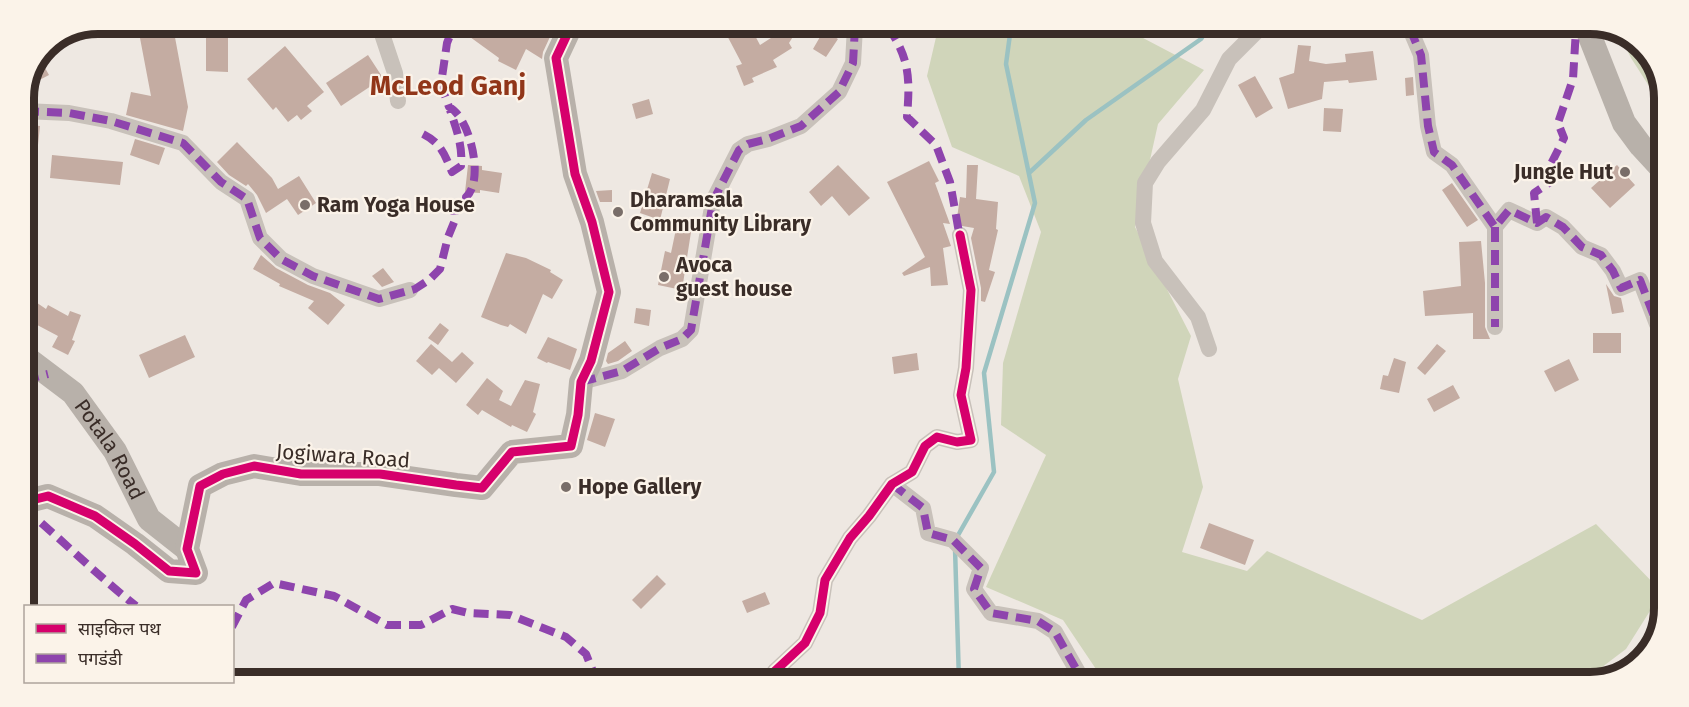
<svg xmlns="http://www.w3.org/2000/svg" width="1689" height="707" font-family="'Fira Sans','Noto Sans Devanagari',sans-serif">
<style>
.green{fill:#d0d5ba}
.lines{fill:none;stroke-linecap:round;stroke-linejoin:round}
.stream{stroke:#9bc2c2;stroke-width:4.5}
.building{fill:#c4aca2}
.street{stroke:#c8c1ba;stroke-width:16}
.secondary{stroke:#b8b1aa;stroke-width:24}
.quiet{stroke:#8e44ad;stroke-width:8;stroke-dasharray:15 8;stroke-linecap:butt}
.cycleway-casing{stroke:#fbf3e9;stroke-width:13}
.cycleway{stroke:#d6006c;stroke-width:9}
.poi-dot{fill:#796e69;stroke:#fbf3e9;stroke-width:2}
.labels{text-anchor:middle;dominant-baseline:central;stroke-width:4.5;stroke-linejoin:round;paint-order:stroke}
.poi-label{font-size:21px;font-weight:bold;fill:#3a2d28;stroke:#fbf3e9;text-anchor:start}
.street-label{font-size:21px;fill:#3a2d28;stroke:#fbf3e9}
.district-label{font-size:27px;font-weight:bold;fill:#913619;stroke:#fbf3e9}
.rim{fill:none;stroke:#3a2d28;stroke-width:8}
</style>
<rect width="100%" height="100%" fill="#eee8e2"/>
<path class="green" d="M955,27L1124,28L1204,70L1158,124L1135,227L1191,336L1178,379L1203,487L1182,552L1247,571L1267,551L1422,620L1596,524L1660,590V595L1626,649L1581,683L1104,681L1063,620L986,587L1046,455L1001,425L1003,363L1041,232L1019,176L952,147L927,76L937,33Z
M1617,30C1650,43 1665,76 1665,111L1631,58Z"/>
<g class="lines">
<path class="stream" d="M1029,173L1086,120L1201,39L1208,28
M957,537L994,472L984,373L1035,203L1006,64L1011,27
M955,548L959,681"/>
</g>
<path class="building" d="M206,24H228V72L206,71Z
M243,25H268L256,38Z
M479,25L550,26H555L543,52L542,59L526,49L516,70L498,61L499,58L470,37Z
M722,26H750L760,45L788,27H799L789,43L792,48L773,60L777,67L752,78L754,82L744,86L736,66L742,64Z
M824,30L838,39L826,57L813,49Z
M174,32L188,107L183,131L126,115L131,92L151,96L140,38Z
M1298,45L1311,46L1309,61L1326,64L1346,62L1345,54L1373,51L1377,80L1349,83L1348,80L1324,82L1322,99L1288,109L1279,78L1294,73Z
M285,46L324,92L307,106L312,111L301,120L297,115L288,122L276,107L273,110L247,79Z
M368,55L383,78L341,106L326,83Z
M40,59L49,75L28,86L33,75Z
M1255,76L1273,108L1256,118L1238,85Z
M1413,77L1414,95L1406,96L1405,78Z
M649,99L653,114L636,119L632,104Z
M1324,108L1343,109L1341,132L1323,131Z
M24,124L40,126L38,145L24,144Z
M135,139L165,148L159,165L130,155Z
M237,142L272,178L278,189L299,176L316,203L298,215L287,199L266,213L257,195L248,184L246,186L229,175L217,162Z
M52,155L123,162L120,185L50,178Z
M929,161L939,181L935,183L950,224L943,223L951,246L943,248L948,285L931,286L930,267L904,276L902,273L925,257L887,182Z
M468,165L482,166V170L502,173L499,193L480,190V193L465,192Z
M838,165L870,198L849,216L832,196L821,206L809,192Z
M967,165H978L976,199L998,202L996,229L998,230L989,270L995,272L985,302L981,301V288L971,238L974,228L956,225L960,197L966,198Z
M1617,165L1635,185L1610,208L1591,188Z
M652,173L670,179L660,220L640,213Z
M1452,183L1478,220L1467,227L1442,190Z
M612,190V202H600L596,191Z
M676,229L691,232L682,290L658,285L665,251L671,253Z
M1481,241L1485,283V327L1490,339H1473V313L1425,316L1423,291L1461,286L1459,242Z
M506,253L526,258L551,270L550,272L563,280L552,299L543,294L526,334L510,324L508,327L501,325L481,317Z
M261,255L276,268L308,285L330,293L345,305L328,325L308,308L314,301L279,286L280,284L253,269Z
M383,268L394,282L382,287L372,276Z
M1606,284L1614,296L1621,298L1624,312L1612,314Z
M24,294L46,309L48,305L68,316L70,311L81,315L72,340L75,341L68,355L52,347L58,336L24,318Z
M636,308L651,310L649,326L634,323Z
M440,323L449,330L438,345L428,338Z
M1593,333H1621V353H1593Z
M185,335L195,357L149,378L139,355Z
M548,337L577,349L570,370L548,362L547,363L537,358Z
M625,341L632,351L618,361L608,364L606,361L608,353Z
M431,344L452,362L462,352L474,363L456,383L439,368L432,375L416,361Z
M1437,344L1446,351L1425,375L1417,368Z
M917,353L919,370L894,374L892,357Z
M1394,358L1406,362L1399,393L1380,389L1383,375L1388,376Z
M1569,359L1579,380L1555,392L1544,371Z
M487,378L503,391L499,400L511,406L525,380L540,384L533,412L536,414L527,432L512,425L511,427L482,410L478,415L466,405Z
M1453,385L1460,398L1434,412L1427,399Z
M595,413L615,419L605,447L587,440Z
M1209,523L1254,540L1245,565L1200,548Z
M657,575L666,584L641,609L632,600Z
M765,592L770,604L747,613L742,601Z"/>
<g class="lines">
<path class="street" d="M379,25L395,73L398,101
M1410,29L1421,55L1428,126L1434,152L1452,165L1495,227L1509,210L1537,223L1546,217L1563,227L1582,247L1601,255L1613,271L1621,288L1640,280L1657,324
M24,111L69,113L111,121L183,143L221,182L247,199L260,238L281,259L313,276L379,299L410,290
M1495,227V327
M1209,349L1198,317L1155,261L1143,223L1145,183L1158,162L1203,110L1229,59L1260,28
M581,382L622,371L660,348L682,339L691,330L713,201L739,150L748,144L768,139L801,126L839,92L853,63L855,27
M892,484L923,508L928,533L953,540L981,568L974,589L991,613L1038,621L1055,632L1083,681
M770,680L775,671L805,643L820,613L825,580L850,538L869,516L892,484L912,472L925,446L937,437L957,442L971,440L961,395L966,368L971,290L960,235"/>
<g class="secondary">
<path d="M1587,29L1624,123L1641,146L1664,171"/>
<path id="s1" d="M24,356L73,393L115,451L149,519L187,549"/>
<path d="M24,502L48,496L95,516L135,544L169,571L196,573L187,549L200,486L223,474L254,466L301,474H380L456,485L482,488L512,452L571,446L578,415L581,382L591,361L609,292L592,222L575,174L556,58L571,26"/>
</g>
<path class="quiet" d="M888,27C910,59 910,79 907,117L936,145L950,182L960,238
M1410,29L1421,55L1428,126L1434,152L1452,165L1495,227L1509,210L1537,223L1546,217L1563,227L1582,247L1601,255L1613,271L1621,288L1640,280L1657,324L1662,350
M24,111L69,113L111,121L183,143L221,182L247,199L260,238L281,259L313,276L379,299L415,289L429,280L440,269L448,237L455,220L454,206L466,204V197C485,181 470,117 449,107L441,84L447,43L454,25
M423,134C441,143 445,155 452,172L461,166C463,146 456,128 450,110
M1537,223L1534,193L1549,183L1550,166L1564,138L1558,123L1573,79L1576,29
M1495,227V327
M1657,324L1663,306
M24,380L48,374
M581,382L622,371L660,348L682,339L691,330L713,201L739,150L748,144L768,139L801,126L839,92L853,63L855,27
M892,484L923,508L928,533L953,540L981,568L974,589L991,613L1038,621L1055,632L1083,681
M24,508C62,540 97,575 136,606
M232,627L246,600L274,583L334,596L387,625H421L452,609L468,613L510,615L566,637L586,654L596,679"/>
<defs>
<path id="cycleway" d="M24,502L48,496L95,516L135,544L169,571L196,573L187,549L200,486L223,474L254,466L301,474H380L456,485L482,488L512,452L571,446L578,415L581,382L591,361L609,292L592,222L575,174L556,58L571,26
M770,680L775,671L805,643L820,613L825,580L850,538L869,516L892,484L912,472L925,446L937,437L957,442L971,440L961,395L966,368L971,290L960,235"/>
</defs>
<use href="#cycleway" class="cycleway-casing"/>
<use href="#cycleway" class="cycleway"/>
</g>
<g class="poi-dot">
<circle cx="1625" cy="172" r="6"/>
<circle cx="305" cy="205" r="6"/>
<circle cx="618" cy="212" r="6"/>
<circle cx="664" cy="277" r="6"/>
<circle cx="566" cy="487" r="6"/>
</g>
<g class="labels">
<g class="poi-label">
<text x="1613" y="172" text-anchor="end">Jungle Hut</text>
<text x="630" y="200">Dharamsala<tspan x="630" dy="24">Community Library</tspan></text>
<text x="317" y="205">Ram Yoga House</text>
<text x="676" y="265">Avoca<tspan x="676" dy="24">guest house</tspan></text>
<text x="578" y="487">Hope Gallery</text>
</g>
<g class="street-label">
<text stroke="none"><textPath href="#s1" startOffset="129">Potala Road</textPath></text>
<text transform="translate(343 456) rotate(4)">Jogiwara Road</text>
</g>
<g class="district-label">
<text x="448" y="86">McLeod Ganj</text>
</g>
</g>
<path d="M0 0H1689V707H0ZM98 34H1590A64 64 0 0 1 1654 98V608A64 64 0 0 1 1590 672H98A64 64 0 0 1 34 608V98A64 64 0 0 1 98 34Z" fill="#fbf3e9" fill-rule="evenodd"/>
<path class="rim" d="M98 34H1590A64 64 0 0 1 1654 98V608A64 64 0 0 1 1590 672H98A64 64 0 0 1 34 608V98A64 64 0 0 1 98 34Z"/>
<rect x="24" y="605" width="210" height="78" fill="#fbf3e9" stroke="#aea49c" stroke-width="1.5"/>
<rect x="36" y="624" width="30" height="9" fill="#d6006c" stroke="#aea49c" stroke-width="1.5"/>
<text x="78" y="635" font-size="18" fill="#3a2d28">साइकिल पथ</text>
<rect x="36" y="654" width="30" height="9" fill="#8e44ad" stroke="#aea49c" stroke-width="1.5"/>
<text x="78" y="665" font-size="18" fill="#3a2d28">पगडंडी</text>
</svg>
